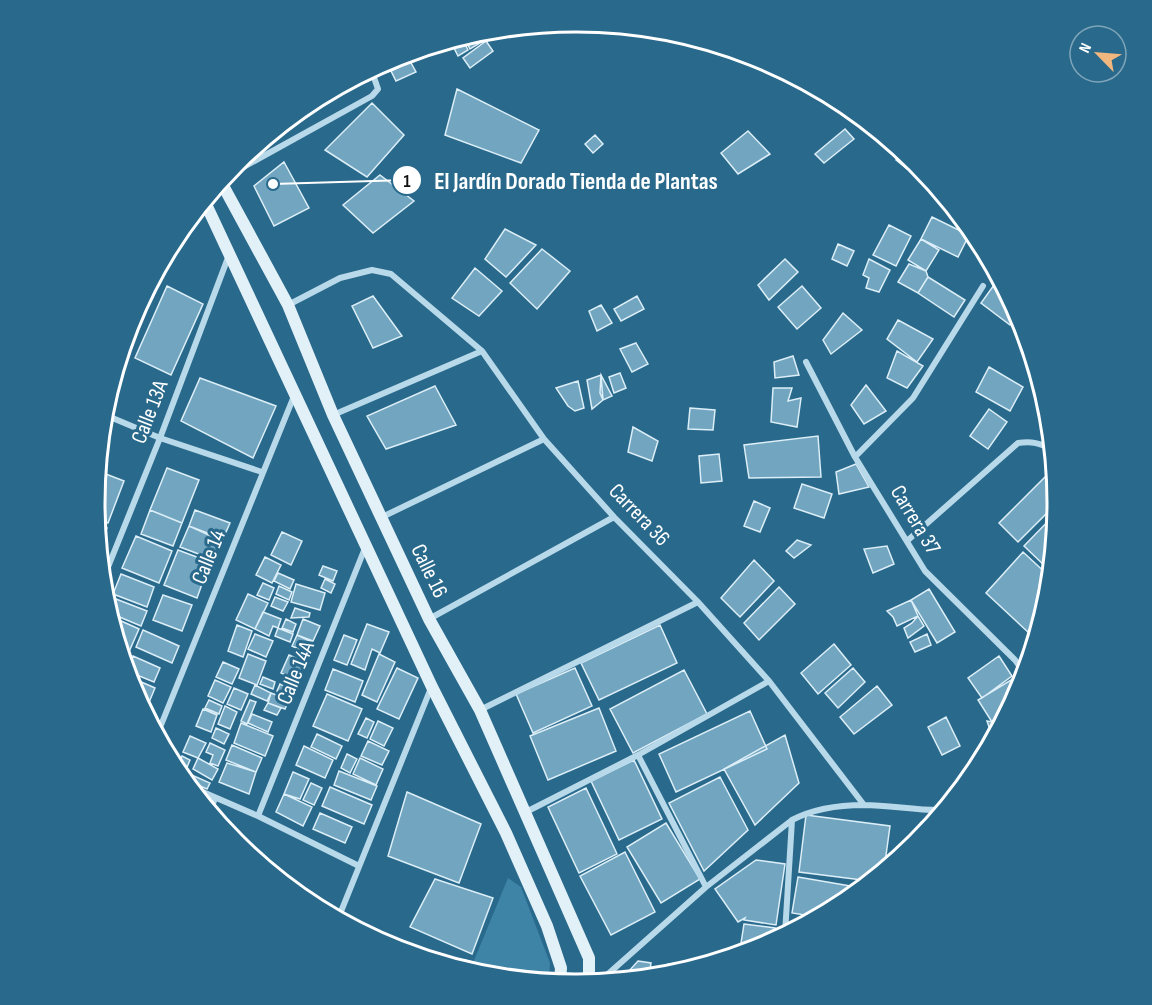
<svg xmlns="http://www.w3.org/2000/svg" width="1152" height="1005" font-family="'Sofia Sans Condensed',sans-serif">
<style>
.green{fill:#3e84a7}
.building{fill:#71a5c0;stroke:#dceef7;stroke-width:1.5}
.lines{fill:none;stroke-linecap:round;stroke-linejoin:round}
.path{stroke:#b8d9e9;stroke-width:4;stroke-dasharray:3 4.5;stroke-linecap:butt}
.street{stroke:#b8d9e9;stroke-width:6}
.secondary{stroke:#e2f0f8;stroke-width:12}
.labels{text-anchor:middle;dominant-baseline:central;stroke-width:6;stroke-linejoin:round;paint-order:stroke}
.street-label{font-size:22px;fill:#fff;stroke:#29698b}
.rim{fill:none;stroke:#fff;stroke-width:3}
.leader{fill:none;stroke:#fff;stroke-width:2}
.callout-dot{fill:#fff;stroke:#29698b;stroke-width:2}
.mark-label{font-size:18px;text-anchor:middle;font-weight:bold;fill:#111}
.callout-label{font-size:24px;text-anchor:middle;font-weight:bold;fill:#fff;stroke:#29698b;stroke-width:6;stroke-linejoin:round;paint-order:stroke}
</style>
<rect width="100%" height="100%" fill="#29698b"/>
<path class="green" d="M508,878L521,887L550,963L549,981L505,977L473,963Z"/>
<path class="building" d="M480,31L485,40L470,49L466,41L468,40L465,35Z
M486,41L493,51L470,68L463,58Z
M464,42L468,50L458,56L454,48Z
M403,54L406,60L383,69L381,64Z
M410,61L416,72L396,81L391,71Z
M818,88L835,98L827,105L816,90Z
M457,89L539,130L521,163L445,135Z
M372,103L404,135L367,177L325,150Z
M845,129L854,139L824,163L815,154Z
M748,131L770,154L738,174L721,153Z
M595,135L603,144L593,153L585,144Z
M903,151L914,160L907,169L896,160Z
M284,162L309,208L274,226L254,186Z
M380,175L414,201L373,233L343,205Z
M932,217L969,235L958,257L921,239Z
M889,225L911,236L896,266L873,255Z
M505,229L536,245L506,277L485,259Z
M921,239L939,250L926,271L908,260Z
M838,244L854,251L847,266L832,259Z
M542,249L570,271L537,309L510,283Z
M785,259L798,272L769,300L758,285Z
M869,259L890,270L879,292L866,288L869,278L863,275Z
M909,264L926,271L928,277L918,293L898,282Z
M475,268L502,291L479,316L452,298Z
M928,277L965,300L954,317L918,293Z
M994,285L1009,296L1018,314L1010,325L981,303Z
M167,286L203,304L171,375L135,358Z
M802,286L821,308L797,329L778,307Z
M373,296L402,336L373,348L352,306Z
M637,296L644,309L621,321L614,309Z
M601,305L612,323L597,331L589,311Z
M843,313L862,330L831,354L823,340Z
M898,320L933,339L917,362L887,339Z
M636,343L648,364L632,372L620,349Z
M897,351L923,366L907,388L887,378Z
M793,356L799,375L775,378L774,362Z
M989,367L1023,387L1010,411L976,392Z
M620,373L626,388L614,393L609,377Z
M601,375L612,396L603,400L600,393Z
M601,375L603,400L592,409L587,380Z
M200,378L276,406L253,458L181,421Z
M578,381L584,408L575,411L568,406L556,388Z
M866,385L886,411L864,424L851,405Z
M435,386L456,425L386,449L367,416Z
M773,388H792L788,401L801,398L797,427L771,422Z
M690,408L715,410L713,430L688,429Z
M989,409L1007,422L988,449L970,436Z
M633,427L658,441L652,461L628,452Z
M818,436L821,477L749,478L744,445Z
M719,454L722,481L701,483L699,456Z
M856,464L869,487L839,494L836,472Z
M167,468L199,480L182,523L150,510Z
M98,471L124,481L108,523L96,518L95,502Z
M1051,471L1055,474L1057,503L1018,542L999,523Z
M802,484L832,494L824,518L794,508Z
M754,501L770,508L760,532L744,526Z
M150,510L182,523L173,546L141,534Z
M195,510L230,523L223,539L189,526Z
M1057,512L1052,562L1046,567L1024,546Z
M97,524L107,528L99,548Z
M189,526L220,540L212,559L180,547Z
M282,532L302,541L291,565L271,555Z
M136,536L172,551L159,583L122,568Z
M797,540L811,545L794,558L786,551Z
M887,546L894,564L873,573L864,549Z
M178,550L210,562L197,598L164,585Z
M1023,552L1050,577L1048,597L1041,619L1029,633L986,593Z
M265,557L281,565L272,583L256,575Z
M754,560L774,581L740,617L721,598Z
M323,566L337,571L333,581L319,575Z
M278,573L294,580L290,589L274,581Z
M121,574L154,587L147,607L113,594Z
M325,579L335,584L331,593L321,588Z
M263,583L274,588L269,600L257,595Z
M296,584L325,593L320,610L291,602Z
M279,586L292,592L289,600L276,594Z
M779,587L795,604L759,640L744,623Z
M929,589L955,632L937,643L911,600Z
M248,594L268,603L255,629L236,620Z
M163,595L192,605L182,631L153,620Z
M275,597L288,602L283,611L271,606Z
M116,599L147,611L141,626L110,613Z
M911,600L918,616L897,626L893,617L887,611Z
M295,608L310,613L309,617L291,618Z
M263,612L281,619L278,628L273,626L269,636L255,629Z
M110,616L139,629L124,663Z
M918,616L924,626L908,638L904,628L912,623Z
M286,619L296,624L293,632L282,628Z
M303,619L320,626L313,641L297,635Z
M367,624L389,632L380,653L372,649L365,670L351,664Z
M237,625L252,631L243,657L228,651Z
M660,625L677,663L599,700L581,663Z
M278,628L293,634L290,642L275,636Z
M143,630L179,646L172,663L136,647Z
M255,634L273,641L266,657L248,649Z
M927,634L931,645L915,652L910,642Z
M297,635L314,643L310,654L292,646Z
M344,635L357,640L347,665L334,660Z
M834,644L851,665L818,694L801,673Z
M248,654L266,661L257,685L239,678Z
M379,654L395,662L377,702L362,695Z
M289,655L305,662L296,680L281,673Z
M133,656L160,668L154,682L127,671Z
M999,656L1012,676L982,698L968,678Z
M223,662L239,669L232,684L216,677Z
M397,668L418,678L399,719L377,709Z
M575,668L592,706L533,733L516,694Z
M853,668L865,682L838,708L825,693Z
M333,669L363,681L355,702L325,690Z
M684,670L707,714L633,753L610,709Z
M130,677L155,688L145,712L131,686Z
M263,677L275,682L273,689L260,684Z
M215,680L231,687L223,703L208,696Z
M1011,680L1018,692L1007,713L992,722L978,700Z
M280,684L293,690L290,697L277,691Z
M255,685L271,693L267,701L251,694Z
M877,686L892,705L854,734L840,717Z
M234,688L248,694L241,710L227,704Z
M271,693L289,700L285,709L268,703Z
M327,694L362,709L348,741L313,726Z
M209,700L222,706L219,714L205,708Z
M250,700L256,702L247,724L241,721Z
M268,703L281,708L277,715L264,710Z
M225,706L237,712L230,729L218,724Z
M599,708L616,751L548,780L530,736Z
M203,709L217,715L211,732L196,726Z
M750,711L767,749L676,792L659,754Z
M252,714L272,722L268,732L248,723Z
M946,717L960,746L942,755L928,727Z
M1005,717L993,739L987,721L992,722Z
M366,718L374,722L367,738L358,734Z
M378,721L393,728L384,746L370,739Z
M241,723L273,736L265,756L234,743Z
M216,728L229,734L224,744L212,738Z
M317,734L342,746L336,759L311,747Z
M785,735L799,783L755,825L724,769Z
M190,736L206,743L198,758L183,752Z
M368,741L389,751L382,765L361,756Z
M210,743L225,750L218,766L210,763L213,755L206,752Z
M232,745L262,758L256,772L226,760Z
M304,746L333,760L325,778L296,765Z
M347,754L357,759L350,773L341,768Z
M182,756L190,760L185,772L210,783L207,789L183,779L176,770Z
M198,758L218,769L212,780L193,769Z
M360,758L383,769L376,785L353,774Z
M634,760L662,819L619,840L591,781Z
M227,763L256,772L249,794L219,782Z
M339,771L377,786L371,800L334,785Z
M293,772L309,779L300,799L284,794Z
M720,777L748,830L704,871L669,803Z
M311,783L322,788L314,805L303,800Z
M330,787L372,805L364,824L322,806Z
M586,788L617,854L579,873L548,807Z
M407,792L481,824L459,883L388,856Z
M284,794L312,807L303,826L276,812Z
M320,813L352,827L345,843L313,829Z
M806,815L890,826L884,870L870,881L799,872Z
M666,823L700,879L661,903L627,847Z
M625,852L655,912L611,935L580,876Z
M756,860L785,864L776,925L744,920L745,918L738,922L715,889Z
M798,877L862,888L843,903L817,917L792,913Z
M435,879L493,898L472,954L410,927Z
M744,924L775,928L773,941L763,946L741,943Z
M740,945L755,947V949L738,954Z
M465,960L473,963L505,977L482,975L461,968Z
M638,961L651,963L649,977L615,980L629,971Z
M676,963L675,973L654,976V970L665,971V965Z"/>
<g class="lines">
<path class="path" d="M919,839L922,822"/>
<path class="street" d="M222,179L372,96L378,89L371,69
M288,305L340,278L372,270L391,274L482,351L544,439L614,517L698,602L769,681L864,805
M806,362L855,457L925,571L1015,660L1025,674
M103,414L160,438L262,472
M333,415L482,351
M855,457L913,398L983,286
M380,518L544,439
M907,541L1018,443C1032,441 1040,443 1052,450
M102,582L160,438L229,255
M429,619L614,517
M480,710L698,602
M157,735L294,396
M638,755L706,887
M189,786L258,816L359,866
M210,812L215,798
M526,812L638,755L769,681
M258,816L365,548
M289,887V885
M338,919L431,688
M786,926L797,928
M785,934L792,820
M599,982L706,887L792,820C813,809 841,805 864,805C891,805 917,811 944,810"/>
<path class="secondary" d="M220,180L288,305L333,415L429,619L480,710L589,958V983
M204,200L432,687L506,833L547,926L561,968L560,982"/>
</g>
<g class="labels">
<g class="street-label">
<text transform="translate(150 412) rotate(-69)">Calle 13A</text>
<text transform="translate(639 515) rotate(46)">Carrera 36</text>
<text transform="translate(915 520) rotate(59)">Carrera 37</text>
<text transform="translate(209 557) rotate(-68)">Calle 14</text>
<text transform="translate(429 571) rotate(64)">Calle 16</text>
<text transform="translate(296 673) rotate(-68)">Calle 14A</text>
</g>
</g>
<path d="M0 0H1152V1005H0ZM105 503a471 471 0 1 1 942 0a471 471 0 1 1-942 0Z" fill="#29698b" fill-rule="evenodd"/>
<path class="rim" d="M105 503a471 471 0 1 1 942 0a471 471 0 1 1-942 0Z"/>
<path class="leader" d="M273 184L407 180"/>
<g class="callout-dot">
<circle cx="273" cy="184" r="6"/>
<circle cx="407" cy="180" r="15"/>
</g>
<g class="mark-label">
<text x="407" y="187">1</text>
</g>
<g class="callout-label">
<text x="576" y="189">El Jardín Dorado Tienda de Plantas</text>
</g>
<g transform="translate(1098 54) rotate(295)"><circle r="28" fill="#29698b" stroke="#7fa5b9" stroke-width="1.5"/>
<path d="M0-4.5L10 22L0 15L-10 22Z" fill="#f1b77f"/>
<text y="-9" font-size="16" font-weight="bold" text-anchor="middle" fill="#ffffff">N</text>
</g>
</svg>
